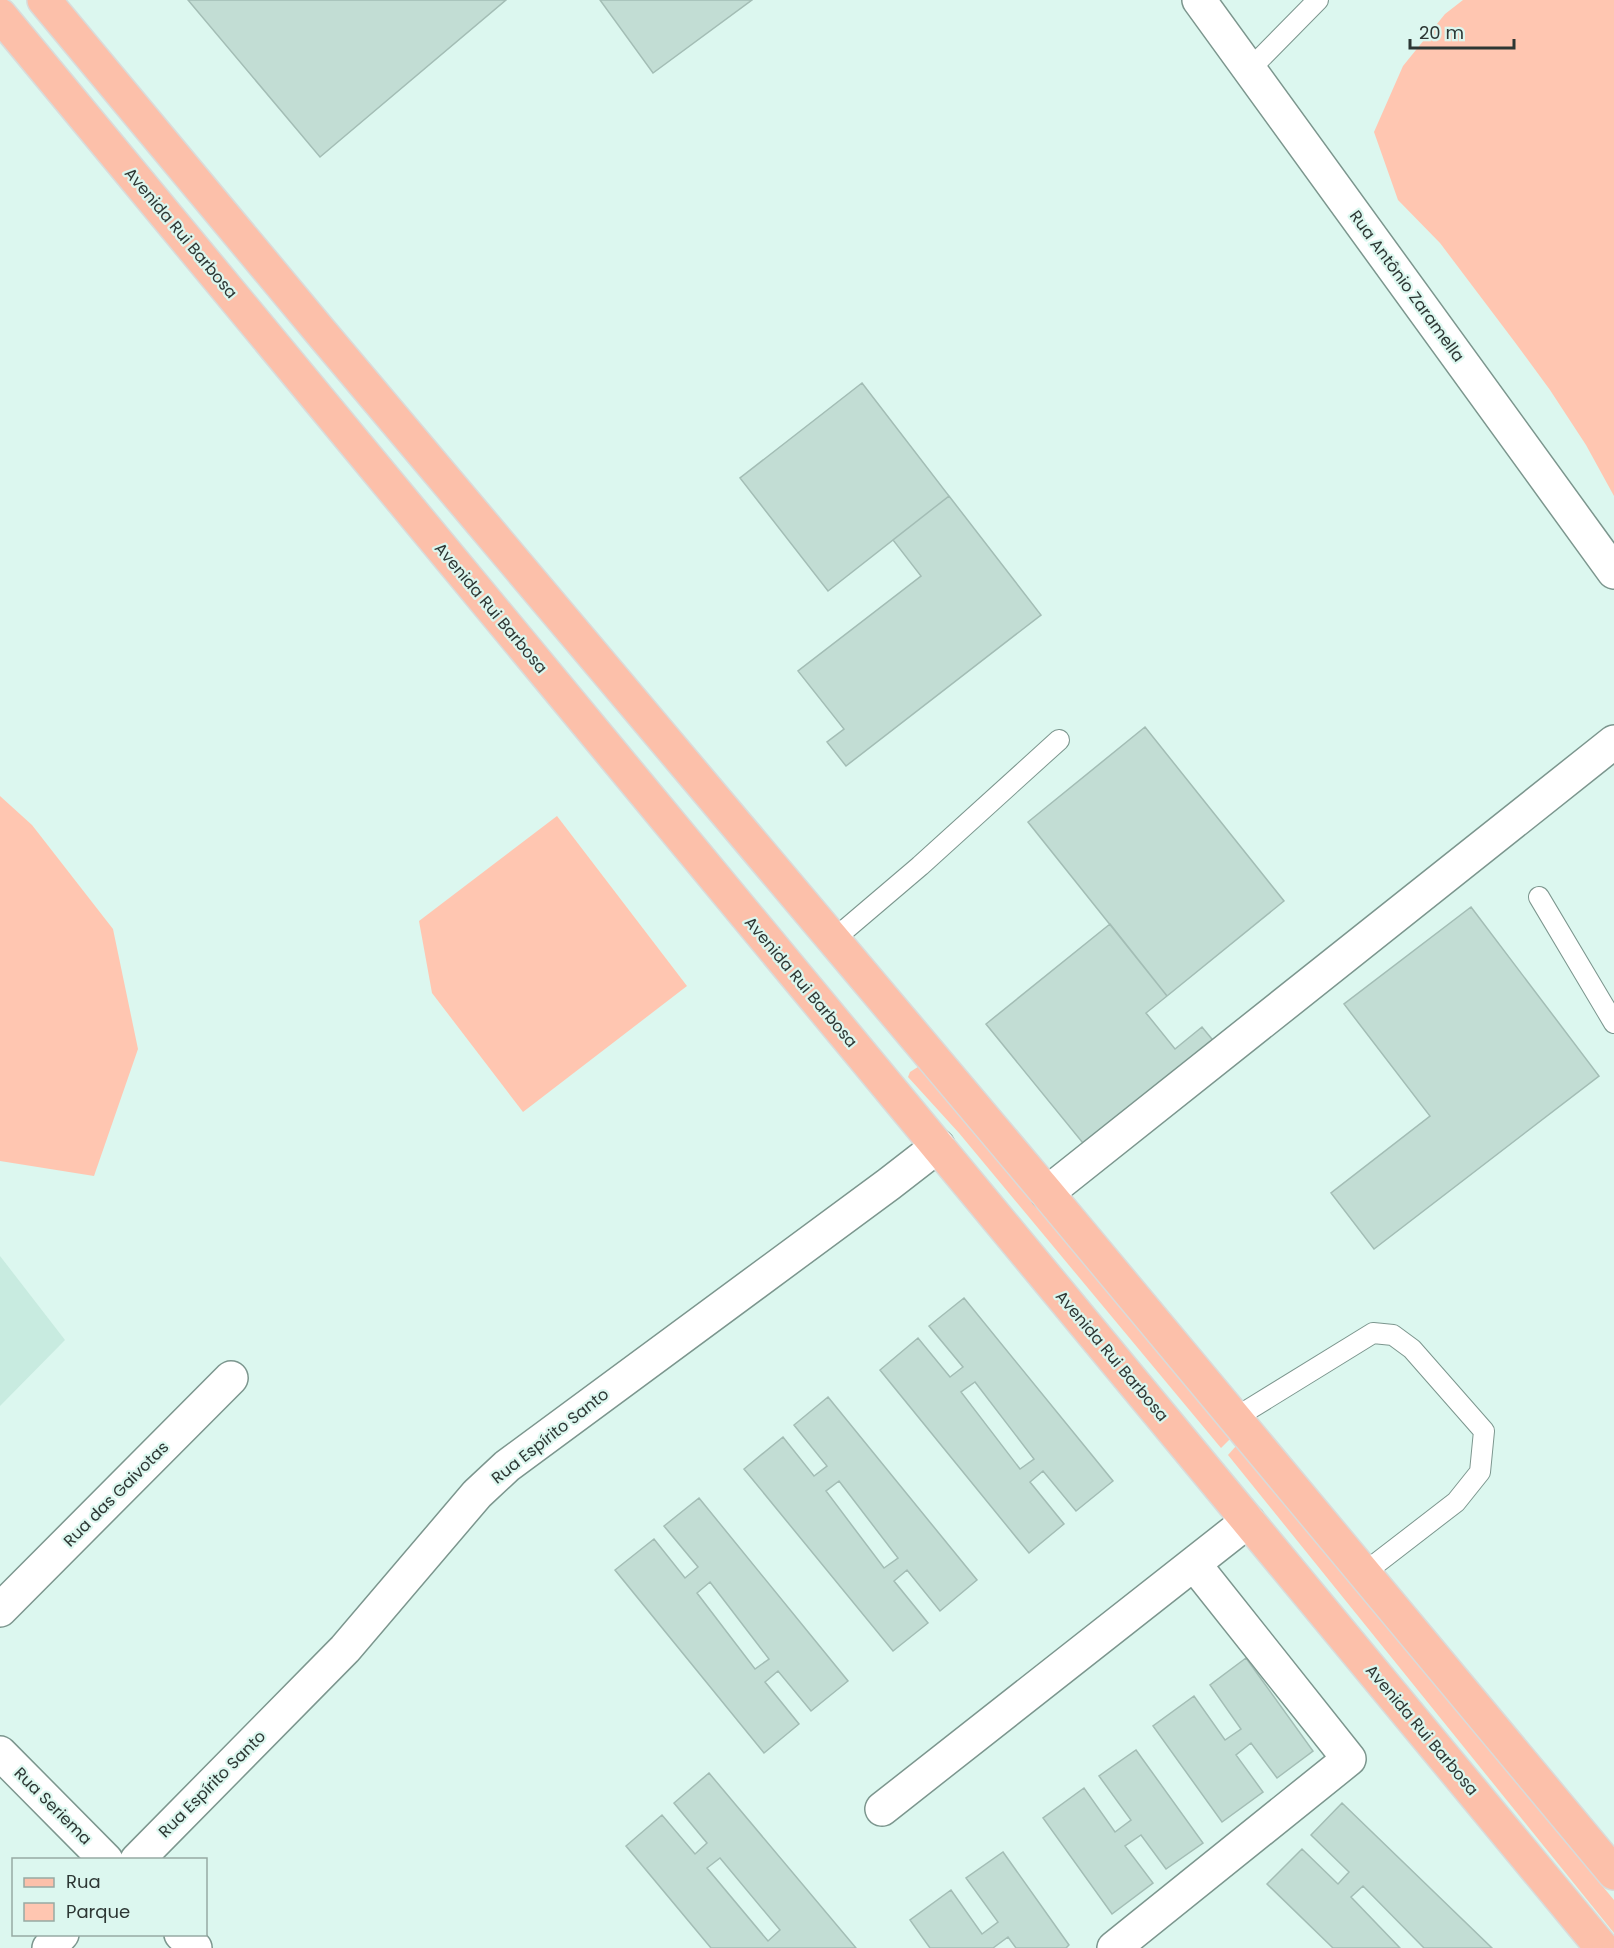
<svg xmlns="http://www.w3.org/2000/svg" width="1614" height="1948" font-family="Poppins,sans-serif">
<style>
.built{fill:#c8ebe0}
.green{fill:#ffc6b1}
.building{fill:#c2ddd4;stroke:#a3bdb5;stroke-width:1.5;fill-rule:evenodd}
.lines{fill:none;stroke-linecap:round;stroke-linejoin:round}
.service-casing{stroke:#7c968e;stroke-width:22}
.minor-casing{stroke:#7c968e;stroke-width:36}
.primary-casing{stroke:#d9dbda;stroke-width:36}
.service{stroke:#fff;stroke-width:20}
.minor{stroke:#fff;stroke-width:33}
.primary{stroke:#fcc0aa;stroke-width:33}
.labels{text-anchor:middle;dominant-baseline:central;stroke-width:4.5;stroke-linejoin:round;paint-order:stroke}
.street-label{font-size:16px;fill:#2d3734;stroke:#dcf7ef}
</style>
<rect width="100%" height="100%" fill="#dcf7ef"/>
<path class="built" d="M0,1256L65,1340L0,1406Z"/>
<path class="green" d="M1463,0H1614V496L1586,445L1550,390L1514,341L1440,243L1398,200L1374,132L1403,66L1445,14Z
M0,796L32,825L113,929L138,1049L94,1176L0,1161Z
M557,816L687,986L523,1112L432,993L419,921Z
M921,1065L1231,1438L1221,1448L959,1133L908,1077L910,1072Z
M1236,1446L1614,1900V1933L1228,1455Z"/>
<path class="building" d="M188,0H506L320,157Z
M600,0H752L653,73Z
M862,383L949,496L828,591L740,478Z
M949,496L1041,615L846,766L827,742L844,729L798,671L921,576L893,540Z
M1145,727L1284,901L1167,996L1028,822Z
M1471,907L1599,1076L1374,1249L1331,1193L1430,1116L1344,1004Z
M1110,924L1167,996L1146,1013L1175,1049L1202,1027L1216,1044L1087,1148L986,1024Z
M964,1298L1113,1481L1076,1511L1043,1471L1030,1482L1064,1524L1029,1553L880,1370L918,1338L950,1377L963,1367L929,1326ZM975,1382L1034,1459L1020,1469L961,1392Z
M828,1397L977,1580L940,1611L907,1570L894,1581L928,1623L893,1651L744,1469L783,1437L814,1476L827,1466L794,1425ZM839,1481L898,1558L884,1568L826,1491Z
M699,1498L848,1681L811,1711L778,1671L765,1682L799,1724L764,1753L615,1570L654,1539L685,1578L698,1567L664,1526ZM710,1582L769,1659L755,1669L697,1593Z
M1246,1658L1313,1751L1277,1778L1251,1743L1236,1755L1263,1792L1222,1822L1153,1726L1194,1696L1225,1740L1241,1729L1210,1685Z
M1136,1750L1203,1843L1166,1869L1141,1835L1125,1846L1153,1883L1112,1914L1043,1818L1084,1788L1115,1832L1131,1820L1099,1776Z
M709,1773L856,1948H711L626,1846L662,1815L695,1854L707,1843L674,1803ZM720,1858L780,1930L768,1941L707,1868Z
M1342,1803L1492,1948H1424L1363,1886L1351,1897L1400,1948H1333L1267,1884L1302,1849L1338,1884L1349,1872L1311,1835Z
M1003,1852L1069,1945L1066,1948H1016L1008,1937L993,1948H930L910,1920L951,1890L982,1934L998,1922L966,1878Z"/>
<g class="lines">
<defs>
<path id="service" d="M1250,69L1318,0
M1539,897L1614,1023
M833,940L920,866L1059,740
M1235,1418L1373,1333L1393,1335L1412,1349L1484,1431L1480,1472L1456,1502L1364,1573"/>
<path id="minor" d="M1199,0L1614,572
M1047,1193L1614,742
M0,1610L231,1378
M0,1753L106,1860
M882,1809L1248,1521
M137,1860L345,1649L477,1494L507,1466L889,1184L938,1146
M181,1934L195,1948
M49,1948L62,1934
M1114,1948L1349,1759L1194,1564"/>
<path id="primary" d="M44,0L319,330L1047,1193L1614,1873
M0,15L1602,1948"/>
</defs>
<use href="#service" class="service-casing"/>
<use href="#minor" class="minor-casing"/>
<use href="#primary" class="primary-casing"/>
<use href="#service" class="service"/>
<use href="#minor" class="minor"/>
<use href="#primary" class="primary"/>
</g>
<g class="labels">
<g class="street-label">
<text transform="translate(181 233) rotate(50)">Avenida Rui Barbosa</text>
<text transform="translate(1407 286) rotate(54)">Rua Antônio Zaramella</text>
<text transform="translate(491 608) rotate(50)">Avenida Rui Barbosa</text>
<text transform="translate(801 982) rotate(50)">Avenida Rui Barbosa</text>
<text transform="translate(1112 1356) rotate(50)">Avenida Rui Barbosa</text>
<text transform="translate(550 1436) rotate(-38)">Rua Espírito Santo</text>
<text transform="translate(116 1494) rotate(-45)">Rua das Gaivotas</text>
<text transform="translate(1422 1730) rotate(50)">Avenida Rui Barbosa</text>
<text transform="translate(212 1784) rotate(-45)">Rua Espírito Santo</text>
<text transform="translate(53 1806) rotate(45)">Rua Seriema</text>
</g>
</g>
<rect x="12" y="1858" width="195" height="78" fill="#dcf7ef" stroke="#96aaa4" stroke-width="1.5"/>
<rect x="24" y="1878" width="30" height="9" fill="#fcc0aa" stroke="#96aaa4" stroke-width="1.5"/>
<text x="66" y="1888" font-size="18" fill="#2d3734">Rua</text>
<rect x="24" y="1903" width="30" height="18" fill="#ffc6b1" stroke="#96aaa4" stroke-width="1.5"/>
<text x="66" y="1918" font-size="18" fill="#2d3734">Parque</text>
<path d="M1410 39v9h104v-9" fill="none" stroke="#2d3734" stroke-width="3"/>
<text x="1419" y="39" font-size="18" fill="#2d3734" stroke="#dcf7ef" stroke-width="4.5" paint-order="stroke">20 m</text>
</svg>
